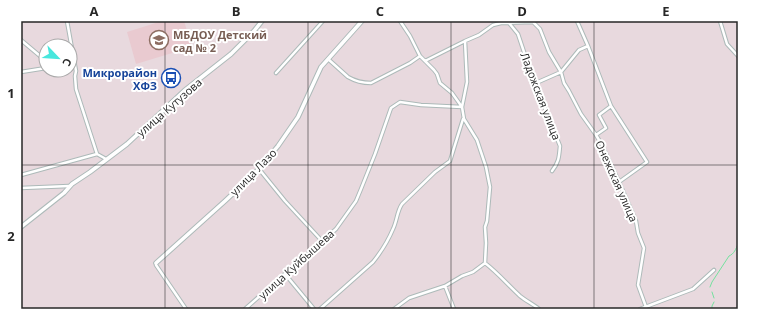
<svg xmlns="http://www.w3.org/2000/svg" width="759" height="330" font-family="'Open Sans',sans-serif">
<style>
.education{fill:#e9cad0}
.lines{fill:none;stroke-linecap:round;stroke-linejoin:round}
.stream{stroke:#75e19f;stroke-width:1}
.street-casing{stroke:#adbab9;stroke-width:4.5}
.secondary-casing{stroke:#adbab9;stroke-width:5.5}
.street{stroke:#fff;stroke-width:2.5}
.secondary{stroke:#fff;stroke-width:3.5}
.grid{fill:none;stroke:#272727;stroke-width:1;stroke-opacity:0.55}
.labels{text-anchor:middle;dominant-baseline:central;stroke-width:4;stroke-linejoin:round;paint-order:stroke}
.education-label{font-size:11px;font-weight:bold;fill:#785e54;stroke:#fff;text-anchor:start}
.transit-label{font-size:11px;font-weight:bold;fill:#164399;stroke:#fff;text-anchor:end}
.street-label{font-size:11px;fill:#272727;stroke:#fff}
.neatline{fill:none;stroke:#272727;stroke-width:1.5}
.grid-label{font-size:13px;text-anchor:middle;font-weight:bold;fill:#272727}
</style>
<rect width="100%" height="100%" fill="#e8d9de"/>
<path class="education" d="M162,21H184L192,47L136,64L127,32Z"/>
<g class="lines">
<path class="stream" d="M710,287L712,282L729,256C734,254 736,249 738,244
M712,292L714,298
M712,309V306L714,302"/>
<defs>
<path id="street" d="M67,21L76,71L75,76L76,89L97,154
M400,21L410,36L420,56L434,70L437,74L440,83L452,93L462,107
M577,21L588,46L611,106L647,162L619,182
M720,21L727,44L738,56
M533,22L540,29L549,52L561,72L564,83L569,91L581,114L596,135L602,145L619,182L636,221L638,233L644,248L638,285L646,307
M509,23L518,34L531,73L560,146C559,157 559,162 552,171
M21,40L46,61
M328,59L348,77C355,81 363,83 371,83L410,63L420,56
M425,61L465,41L479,35L493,25L501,23L533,22
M70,63H75
M21,72L46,68
M276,73L323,21
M536,83L561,72L579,50L588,46
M596,135L606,128L599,115L611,106
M259,169L285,201L322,241
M21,175L97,154L106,159
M21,188L69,186
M156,263V265L186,309
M485,263C498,273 508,285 520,296C526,301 533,304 539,309
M285,274L314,309
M445,286L454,309
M245,309L336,229L356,201L361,189L375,154L391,108L400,102L421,105L462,107
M320,309L373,262C381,252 388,241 393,229C397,221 397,211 402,204L435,172L450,161L463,119
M394,309L409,298L445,286L462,276L473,272L485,263L486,243L485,227L487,221L490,187L486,167L477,140L464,119L462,107L467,82L465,41
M640,309L693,289L714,270"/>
<path id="secondary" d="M21,227L64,193L72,184L90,172L127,144L184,91L231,54L254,31L262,21
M156,263L225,201L259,169L278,146L298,117L321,67L362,21"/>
</defs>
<use href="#street" class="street-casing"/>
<use href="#secondary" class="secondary-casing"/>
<use href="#street" class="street"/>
<use href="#secondary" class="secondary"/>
</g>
<path class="grid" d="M165,21V309M308,21V309M451,21V309M594,21V309M21,165H738"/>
<defs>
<symbol id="school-ring" viewBox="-11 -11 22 22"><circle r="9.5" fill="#fff" stroke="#8d6e63" stroke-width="1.5"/><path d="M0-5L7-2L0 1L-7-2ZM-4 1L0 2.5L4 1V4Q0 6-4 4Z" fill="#8d6e63"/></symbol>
<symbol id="bus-ring" viewBox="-11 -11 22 22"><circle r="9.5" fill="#fff" stroke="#1a4fb4" stroke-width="1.5"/><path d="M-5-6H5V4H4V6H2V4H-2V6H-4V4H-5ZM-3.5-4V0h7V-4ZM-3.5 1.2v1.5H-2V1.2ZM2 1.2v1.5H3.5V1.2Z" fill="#1a4fb4"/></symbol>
</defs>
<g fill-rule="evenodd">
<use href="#school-ring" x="148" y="29" width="22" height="22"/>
<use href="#bus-ring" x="160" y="67" width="22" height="22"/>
</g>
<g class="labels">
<g class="education-label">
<text x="173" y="34">МБДОУ Детский<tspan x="173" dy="13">сад № 2</tspan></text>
</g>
<g class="transit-label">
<text x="157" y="72">Микрорайон<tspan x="157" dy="13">ХФЗ</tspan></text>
</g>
<g class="street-label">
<text transform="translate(541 96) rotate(69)">Ладожская улица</text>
<text transform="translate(169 107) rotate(-41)">улица Кутузова</text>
<text transform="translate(253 172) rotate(-46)">улица Лазо</text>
<text transform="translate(617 181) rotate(66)">Онежская улица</text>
<text transform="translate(296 264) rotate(-42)">улица Куйбышева</text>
</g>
</g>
<rect width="759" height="330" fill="none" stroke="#ffffff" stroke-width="44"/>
<g transform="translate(58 58) rotate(115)"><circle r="19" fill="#ffffff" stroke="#a9a9a9"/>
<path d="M0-3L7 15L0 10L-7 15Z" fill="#48e7dd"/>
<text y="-6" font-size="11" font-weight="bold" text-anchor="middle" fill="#272727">С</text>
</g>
<rect x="22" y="22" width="715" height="286" class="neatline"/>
<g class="grid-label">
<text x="94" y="16">A</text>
<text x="236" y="16">B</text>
<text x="380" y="16">C</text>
<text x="522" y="16">D</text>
<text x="666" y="16">E</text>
<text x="11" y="98">1</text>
<text x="11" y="241">2</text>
</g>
</svg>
